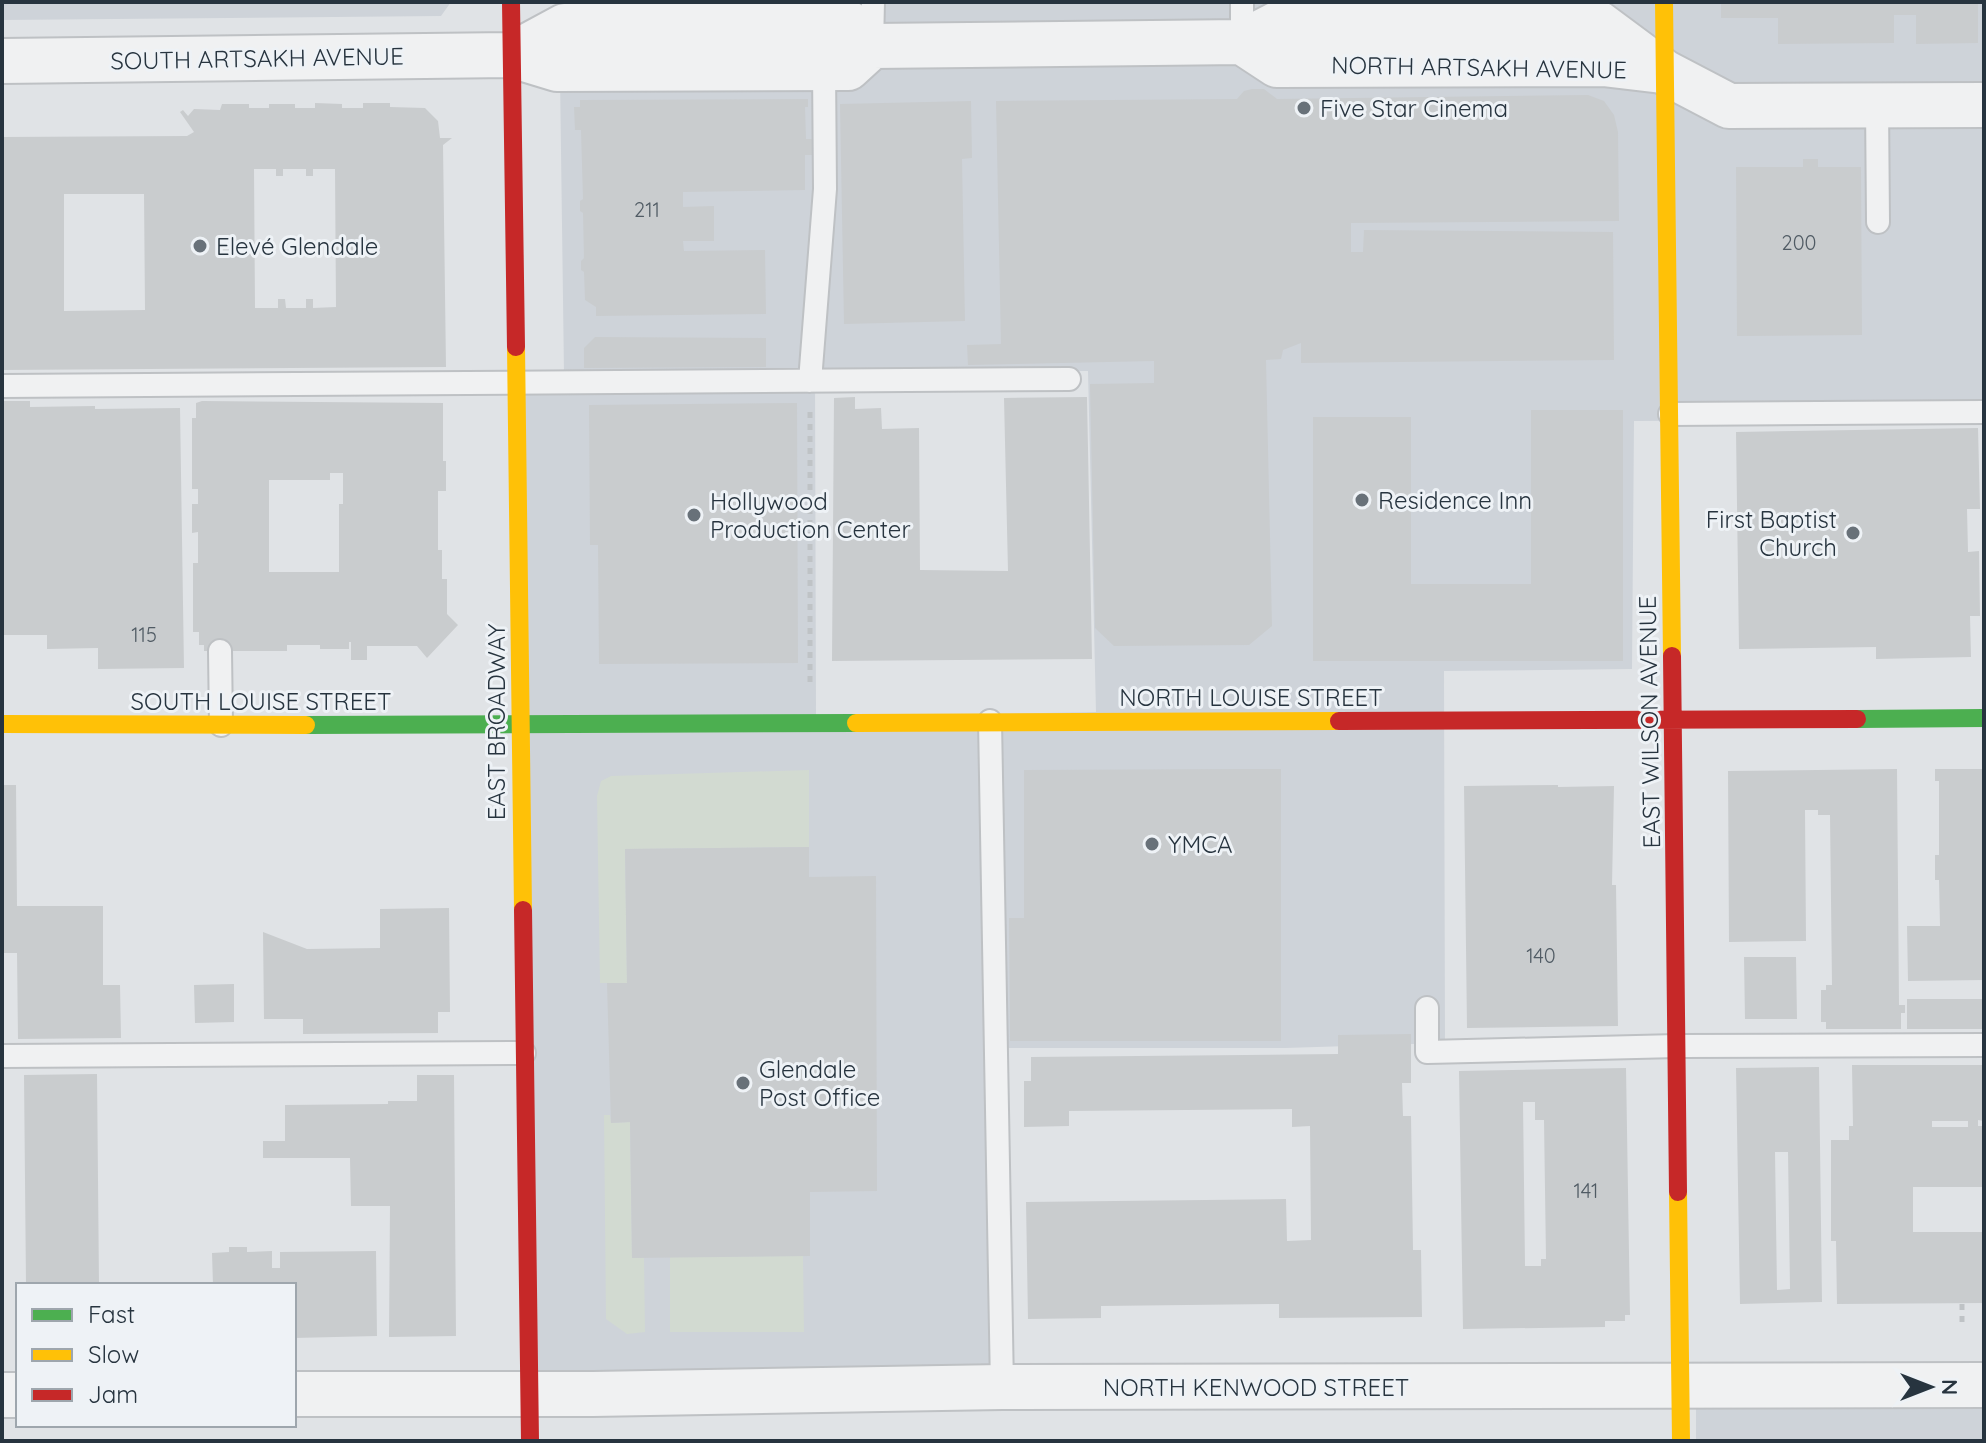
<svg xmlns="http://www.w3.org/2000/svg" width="1986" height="1443" font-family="Quicksand,sans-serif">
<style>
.built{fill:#ced3d9;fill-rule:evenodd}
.green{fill:#d2dad1}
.building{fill:#c9ccce;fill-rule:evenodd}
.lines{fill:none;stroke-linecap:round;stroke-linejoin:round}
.lane-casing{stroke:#bec1c4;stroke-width:26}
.street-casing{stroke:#bec1c4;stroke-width:48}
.path{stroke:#bfc3c6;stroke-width:5;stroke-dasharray:6 6;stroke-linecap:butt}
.lane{stroke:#f0f1f2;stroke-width:22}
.street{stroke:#f0f1f2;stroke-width:44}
.fast{stroke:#4caf50;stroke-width:18}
.slow{stroke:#ffc107;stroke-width:18}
.jam{stroke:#c62828;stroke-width:18}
.poi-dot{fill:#687179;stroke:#eef2f6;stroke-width:3}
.labels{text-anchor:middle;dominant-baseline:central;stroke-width:6;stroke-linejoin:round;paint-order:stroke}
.number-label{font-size:20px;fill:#505b64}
.street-label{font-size:24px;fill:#27343f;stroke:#eef2f6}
.poi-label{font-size:24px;fill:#27343f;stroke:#eef2f6;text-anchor:start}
</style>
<rect width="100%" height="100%" fill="#e0e3e6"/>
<path class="built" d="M2,2H451L441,16L2,20Z
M559,2H1984V419L1634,421L1632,669L1444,671L1445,1043L1285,1048H1000L996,1408L532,1387L522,373H564ZM1088,371L1096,712L816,717L815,373Z
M1984,1399V1441H1696V1400Z"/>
<path class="green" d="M809,770V847L625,849L627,983H600L597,796L601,781L611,776Z
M604,1115H610L611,1123L630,1122L632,1257L644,1258L645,1332L627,1334L606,1319Z
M803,1256L804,1332H670V1257Z"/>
<path class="building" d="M1721,2H1978V43L1916,44V15H1894V43L1778,44V18H1721Z
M1252,89H1264L1277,99L1588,95L1604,101L1614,115L1618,132L1619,221L1351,223V252H1363L1364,230L1613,232L1614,360L1301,363V343L1283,350L1281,359L1266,360L1272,626L1249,645L1114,646L1095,628L1090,384L1154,383V361L968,365L967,345L1001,344L996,101L1237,99L1244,91Z
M808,99V107H805L806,139H817V155H805V190L683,192V207L714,206V241H683L684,251L765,250L766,314L596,316V307L585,300L584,272L581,270V261L584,258L583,213L580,211V201L583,199L581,130H575L574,107H580V100Z
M971,101L972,158L962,159L965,321L844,324L840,104Z
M315,103L342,104V108H363V103H390V107L425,108L438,121L440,138H452L443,145L446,367L2,370V137L187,136L194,132L180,112L183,110L188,116L194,109L220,110L222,104H249V108H269V104H295V108H315ZM254,169H276V176H283V169H306V176H313V169H335L336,307L313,308V299H306V308H286L285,299H278V308H255ZM64,194H144L145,310L64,311Z
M1803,159H1818V167H1861L1862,335L1737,336L1736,167H1803Z
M595,337L766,338V367L584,368V348Z
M855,397V409L881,408L882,429L919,428L920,570L1008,571L1004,398L1087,397L1092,659L832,661L834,398Z
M2,401H30V407L95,406V409L180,408L184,668L98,669V648L47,649V635H2Z
M202,401L443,403V461H446V491H438V550H442V579H447V614L458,625L427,658L417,646H367V660H351V642H349V649H320V645H287V651H204V645H199V632H193V563H198V532L192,533V504H198V489H192V418H196V403ZM330,473H343V504H339V572H269V480H330Z
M797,403L798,663L599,664L598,545H590L589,405Z
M1531,410H1623V661H1313V417H1411V584H1531Z
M1978,428L1980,509H1967L1968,552L1979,551L1980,616H1970L1971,657L1876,659V647L1739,649L1736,432Z
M1241,769H1281V1041H1010L1009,918H1024V770Z
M1897,769L1899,1005H1905V1013H1901V1029H1826V1022H1821V990H1826V985H1832L1830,815H1818V810H1805L1806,941L1729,942L1728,771Z
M1935,769H1984V980L1908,981L1907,926H1940L1939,880H1935V855H1939V781H1935Z
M2,785H16L17,906H103V985H120L121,1038L18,1039L17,953H2Z
M1558,785V787L1614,786L1612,885H1616L1618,1026L1467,1028L1464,786Z
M809,847V877L876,876L877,1191L810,1192V1256L632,1258L630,1122L611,1123L607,983H627L625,849Z
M449,908L450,1012H438V1033L303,1034V1019H264L263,932L307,949L380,948V909Z
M1744,957H1796L1797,1019H1745Z
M234,984V1022L195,1023L194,985Z
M1907,999H1984V1029H1907Z
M1411,1034V1083H1402L1403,1116H1411L1413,1250H1421L1422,1317L1279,1318V1304L1101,1306V1318L1028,1319L1026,1202L1286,1199L1287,1241L1311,1240L1310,1126L1292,1127V1109L1069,1111V1126L1024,1127V1081H1031V1057L1338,1054V1035Z
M1852,1065H1984V1121L1978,1120V1126H1984V1187H1913V1232H1984V1303L1837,1304L1836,1241H1831V1140H1849V1126H1853ZM1932,1121H1968V1127H1932Z
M1819,1067L1822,1302L1740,1304L1736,1068ZM1775,1152H1788L1790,1289L1777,1290Z
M1626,1068L1630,1315H1625V1321H1605V1327L1463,1329L1459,1071ZM1523,1102H1535V1120H1544L1546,1259H1541V1266H1525Z
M97,1074L99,1285H26L24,1075Z
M417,1075H454L456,1336L389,1337L390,1206H351L350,1158H263V1141H285V1105L388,1104V1101H417Z
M229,1247H247V1252L272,1251V1268H280V1252L376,1251L377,1336L294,1338V1285H213L212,1253L229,1252Z"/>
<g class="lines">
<defs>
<path id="lane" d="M1242,42V2
M872,45L873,2
M1877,104L1878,222
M810,381L825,189L824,68
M2,386L1069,379
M1670,414L1984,412
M220,651L221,725
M990,721L1002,1387
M1427,1008V1052L1677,1046L1984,1045
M2,1056L524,1053"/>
<path id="street" d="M1242,42L1277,65L1603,64L1662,71
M511,55L565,26L573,25L850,24L872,46
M2,61L511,55L557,69L848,68L872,46L1242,42L1277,24L1598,23L1664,72L1729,106L1984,105
M294,1394H593L1002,1387L1984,1385
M2,1395H18"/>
</defs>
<use href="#lane" class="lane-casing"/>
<use href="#street" class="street-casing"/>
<path class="path" d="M810,682V408
M1962,1304V1328"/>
<use href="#lane" class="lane"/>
<use href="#street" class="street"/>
<path class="fast" d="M1857,719L1984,718
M306,725L856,723"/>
<path class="slow" d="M1664,2L1672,656
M516,347L523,910
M856,723L1339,721
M2,724L306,725
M1678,1192L1681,1441"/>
<path class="jam" d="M511,2L516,347
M1672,656L1678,1192
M1339,721L1857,719
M523,910L530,1441"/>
</g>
<g class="poi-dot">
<circle cx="1304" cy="108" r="8"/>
<circle cx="200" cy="246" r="8"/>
<circle cx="1362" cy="500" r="8"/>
<circle cx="694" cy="515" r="8"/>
<circle cx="1853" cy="533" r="8"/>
<circle cx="1152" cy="844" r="8"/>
<circle cx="743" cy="1083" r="8"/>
</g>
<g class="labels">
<g class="number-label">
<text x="647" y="209">211</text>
<text x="1799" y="242">200</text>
<text x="144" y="634">115</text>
<text x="1541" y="955">140</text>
<text x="1586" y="1190">141</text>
</g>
<g class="street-label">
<text transform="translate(257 58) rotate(-1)">SOUTH ARTSAKH AVENUE</text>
<text transform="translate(1479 67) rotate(1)">NORTH ARTSAKH AVENUE</text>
<text x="1251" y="697">NORTH LOUISE STREET</text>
<text x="261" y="701">SOUTH LOUISE STREET</text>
<text transform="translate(496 722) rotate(-90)">EAST BROADWAY</text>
<text transform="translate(1649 722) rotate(-91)">EAST WILSON AVENUE</text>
<text x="1256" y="1387">NORTH KENWOOD STREET</text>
</g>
<g class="poi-label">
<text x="1320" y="108">Five Star Cinema</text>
<text x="216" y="246">Elevé Glendale</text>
<text x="1378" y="500">Residence Inn</text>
<text x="710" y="501">Hollywood<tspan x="710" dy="28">Production Center</tspan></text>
<text x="1837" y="519" text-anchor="end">First Baptist<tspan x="1837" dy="28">Church</tspan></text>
<text x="1168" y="844">YMCA</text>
<text x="759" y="1069">Glendale<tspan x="759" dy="28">Post Office</tspan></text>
</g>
</g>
<rect width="1986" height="1443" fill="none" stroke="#27343f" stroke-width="8"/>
<rect x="16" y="1283" width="280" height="144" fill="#eef2f6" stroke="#9ea6ad" stroke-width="2"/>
<rect x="32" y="1309" width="40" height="12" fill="#4caf50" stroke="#9ea6ad" stroke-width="2"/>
<text x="88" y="1323" font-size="24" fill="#27343f">Fast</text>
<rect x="32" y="1349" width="40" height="12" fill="#ffc107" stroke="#9ea6ad" stroke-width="2"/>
<text x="88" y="1363" font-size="24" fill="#27343f">Slow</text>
<rect x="32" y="1389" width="40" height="12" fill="#c62828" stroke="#9ea6ad" stroke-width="2"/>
<text x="88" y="1403" font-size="24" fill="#27343f">Jam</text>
<g transform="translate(1930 1387) rotate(90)" stroke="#eef2f6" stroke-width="6" paint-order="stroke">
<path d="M0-6L14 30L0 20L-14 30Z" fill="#27343f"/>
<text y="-12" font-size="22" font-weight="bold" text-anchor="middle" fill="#27343f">N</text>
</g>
</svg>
